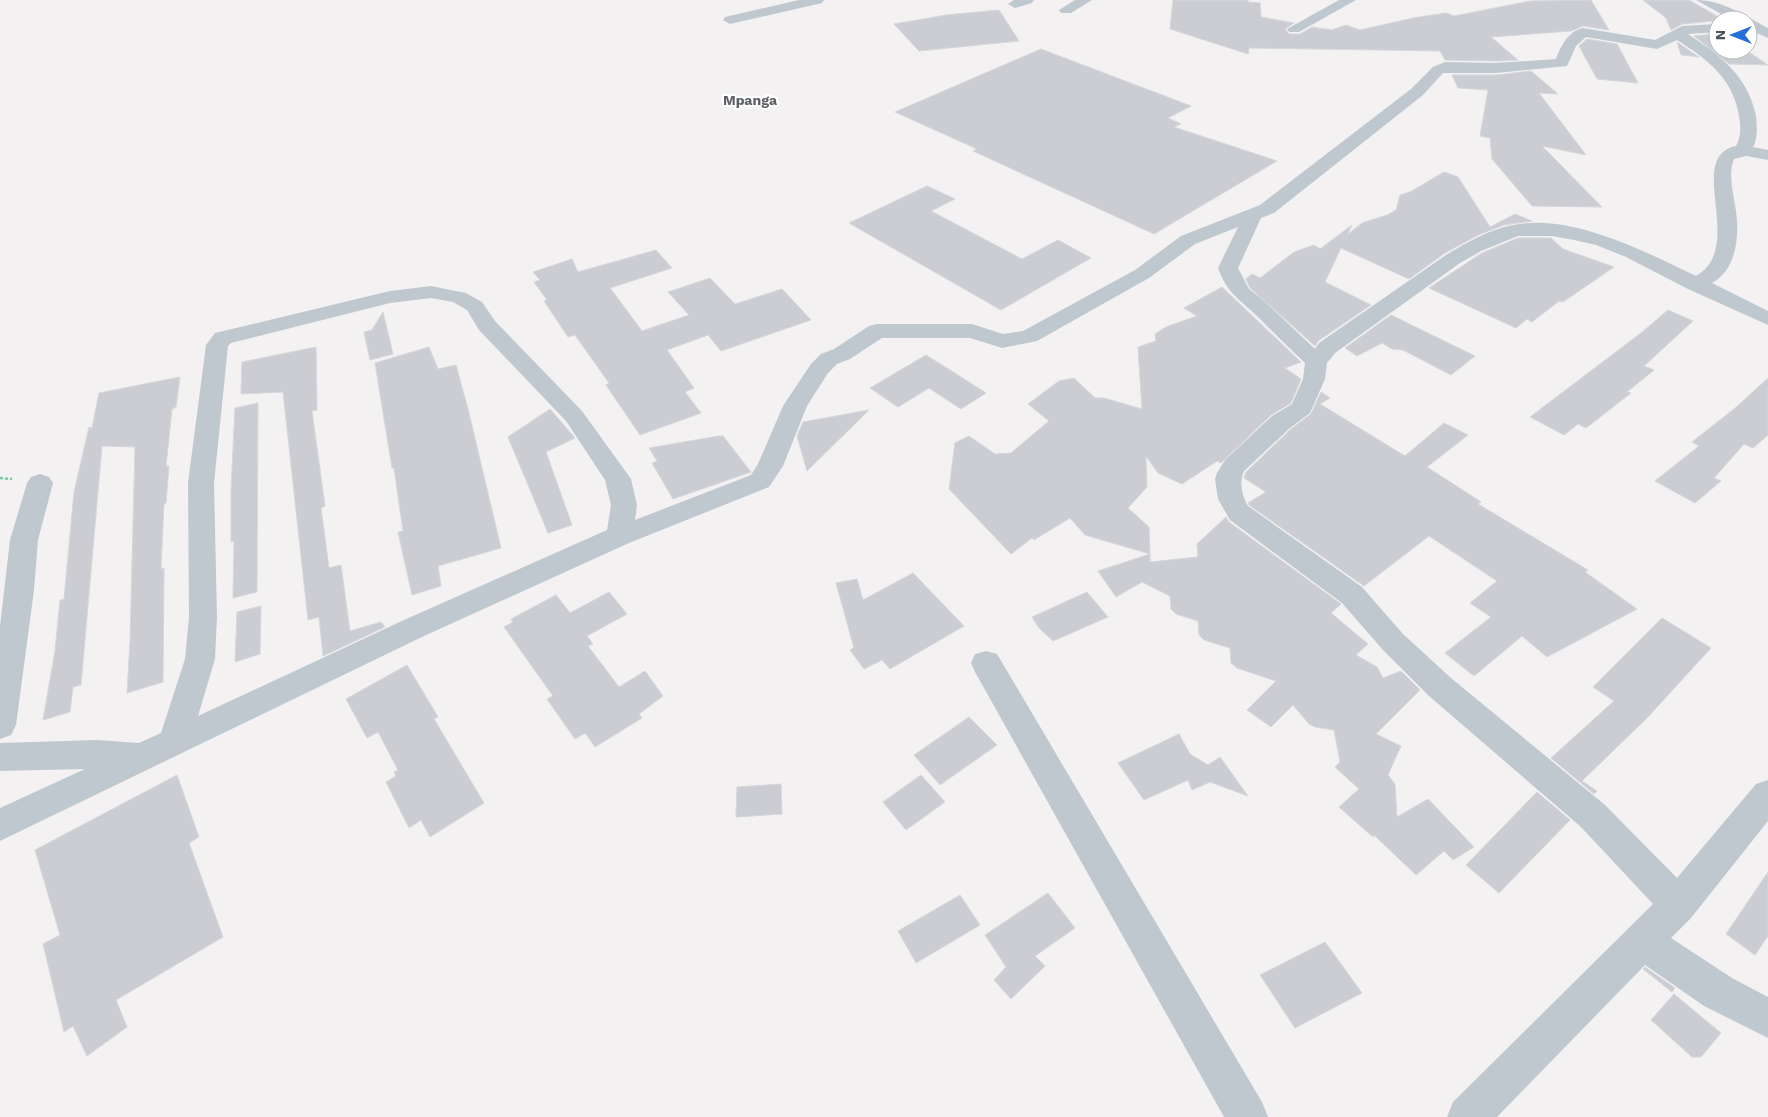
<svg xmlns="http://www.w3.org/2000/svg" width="1768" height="1117" font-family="'Work Sans',sans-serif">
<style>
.building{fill:#cbcdd3;stroke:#d5d7dc}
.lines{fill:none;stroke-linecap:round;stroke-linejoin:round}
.path{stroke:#7dc9a6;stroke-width:2.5;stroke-dasharray:3 2;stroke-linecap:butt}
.minor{fill:#c0c8cf;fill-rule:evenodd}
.labels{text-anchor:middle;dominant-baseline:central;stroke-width:4.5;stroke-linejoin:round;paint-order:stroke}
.far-neighbourhood-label{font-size:14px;font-weight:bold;fill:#5e6165;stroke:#fff}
</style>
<rect width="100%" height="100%" fill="#f3f1f1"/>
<path class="building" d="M1173,0H1248V2L1260,3L1261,17L1294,23L1285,29L1289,34H1300L1312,27L1332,30L1346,25L1360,30L1413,18L1446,13L1454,16L1530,1L1591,0L1609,30L1583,26L1571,31L1491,37L1518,60L1496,61L1445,60L1440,51L1249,48L1248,54L1170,29Z
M1643,0H1689L1724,20L1682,24L1671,30L1666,18Z
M999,10L1019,41L919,51L894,24L946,15Z
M1718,34V50H1746L1768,65L1729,64L1694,36Z
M1587,39L1617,44L1638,83L1597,79L1579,46Z
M1677,42L1687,49L1699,57L1681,55Z
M1041,49L1191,106L1168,118L1181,124L1174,127L1277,161L1154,234L973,151L977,149L895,112Z
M1531,71L1558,94L1539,93L1586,155L1542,146L1602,207L1532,206L1492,159L1490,138L1480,136L1488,90L1458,88L1452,75H1496Z
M1444,172L1458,177L1490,227L1515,214L1532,221L1504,225L1478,235L1445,253L1409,279L1341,248L1325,282L1371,305L1318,341L1315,346L1250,288L1246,279L1252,274L1260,278L1294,252L1314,245L1320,249L1352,225L1347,235L1362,223L1387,215L1396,210L1400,195L1410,192Z
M927,186L955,199L931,211L1022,259L1058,240L1091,258L1001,310L849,223Z
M1518,238H1551L1563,249L1614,267L1563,302L1559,301L1532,322L1527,319L1516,328L1429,288L1482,253Z
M656,250L672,268L610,288L642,331L689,315L668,292L710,278L735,304L782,289L811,320L721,351L708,335L667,350L694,388L685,392L701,413L640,435L606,385L609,383L575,335L568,337L544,301L547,300L534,282L540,280L533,272L572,259L578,272Z
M1222,287L1301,362L1285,368L1301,379L1291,403L1271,415L1221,463L1217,461L1182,484L1158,473L1146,456L1147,487L1128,508L1149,527L1150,554L1085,535L1070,518L1034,540L1032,538L1011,554L949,489L955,443L969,436L995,454L1011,453L1049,421L1028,404L1059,381L1074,378L1095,398H1104L1142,409L1138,347L1156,341L1155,334L1166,327L1197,316L1184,308Z
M1668,310L1693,321L1644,366L1654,370L1627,392L1631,393L1586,428L1578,424L1564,435L1530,417L1641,333Z
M383,312L393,354L370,360L364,332L372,330Z
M1391,315L1475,356L1451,375L1403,350L1392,349L1382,343L1357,356L1345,348Z
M316,347L317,410L312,411L325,506L321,508L329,568L341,565L350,631L381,622L385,627L323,656L319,617L308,620L283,392L241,394L242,362Z
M429,347L438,369L456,365L469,413L501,548L438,566L441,586L412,595L398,532L403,531L394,468H392L375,363Z
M926,355L950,370L986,393L961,409L929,388L898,407L870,388Z
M180,377L176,407L172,409L166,466H169L166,503L164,504L161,569L164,568L163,682L127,693L130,641L135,447L102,446L81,685L73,687L70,712L43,720L55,651L60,600L64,599L74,492L89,427L92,428L99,393Z
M1768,378V435L1753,448L1744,444L1714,478L1721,481L1695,503L1655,481L1699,446L1692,442L1734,409Z
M1321,392L1330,398L1320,404L1405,456L1444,423L1468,435L1427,467L1481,502L1478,504L1588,570L1585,572L1637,609L1547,657L1522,636L1474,676L1445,653L1491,617L1470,603L1497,581L1429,536L1364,586L1249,505L1248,503L1266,492L1244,478L1246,472L1291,429L1311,414Z
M258,403L257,592L233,598L234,541L231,542V490L235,408Z
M550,409L575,438L546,452L572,525L548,533L508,437Z
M869,410L807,471L797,436L803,422Z
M719,436H723L751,472L673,499L652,463L657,461L649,448Z
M1226,517L1229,522L1341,604L1331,613L1368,644L1356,655L1377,667L1383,678L1401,671L1420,690L1376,734L1401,746L1388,775L1395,784L1397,817L1428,799L1474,847L1453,860L1444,851L1416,875L1374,835L1373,837L1339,807L1359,789L1335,767L1340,762L1334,730L1315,727L1309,724L1293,705L1271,727L1247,710L1276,681L1237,668L1231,663L1230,648L1204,640L1199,635L1198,621L1176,614L1171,609L1170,596L1142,582L1116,597L1098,571L1150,554V562L1198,557L1197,544Z
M913,573L964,626L890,669L882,660L864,669L850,650L854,648L836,583L857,579L863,600Z
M609,592L627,614L587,636L593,644L588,646L619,687L645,671L663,696L639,714L642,718L595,747L585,733L575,739L547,699L553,696L504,627L513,622L511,619L556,595L570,613Z
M1087,592L1108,617L1053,641L1039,628L1032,617Z
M261,606L260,654L235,662L237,612Z
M1662,618L1711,648L1647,718L1582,781L1597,791L1594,794L1551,758L1614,701L1593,687Z
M407,665L438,717L434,719L484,803L430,837L421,820L409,828L386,782L396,776L394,772L398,770L378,732L367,738L346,699Z
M969,717L997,745L940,785L914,755Z
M1179,734L1190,754L1208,765L1220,757L1248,796L1210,782L1192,790L1188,780L1144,800L1118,763Z
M177,775L199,837L189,843L223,937L116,1000L127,1027L87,1056L73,1026L64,1032L43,944L60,935L35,850Z
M921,775L945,802L906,830L883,802Z
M781,784L782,814L736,817L737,787Z
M1537,792L1570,820L1499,893L1466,865Z
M1768,872V936L1755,955L1726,934Z
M1048,893L1075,928L1035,956L1045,966L1011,999L994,980L1006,967L985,935Z
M960,895L980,925L916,963L898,931Z
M1325,942L1362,993L1295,1028L1260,975Z
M1645,967L1675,988L1672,992L1643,969Z
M1674,994L1721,1033L1701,1057H1692L1651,1020Z"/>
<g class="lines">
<path class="path" d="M0,478L12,479"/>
<path class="minor" d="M799,0H824L822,3L730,24L723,20L725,17Z
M1014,0H1034L1032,3L1015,8L1008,4Z
M1075,0H1092L1071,13H1061L1059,10Z
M1339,0H1356L1299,32H1289L1287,29Z
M1696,0C1723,0 1745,16 1768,28V38L1748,29V20H1732Z
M1718,24V32L1688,34C1720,55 1748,76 1756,116C1757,126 1758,138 1753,147L1768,150V160L1746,156L1734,159C1728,173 1733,191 1735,205C1740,232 1738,269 1712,283L1768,311V325L1688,289L1626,257L1596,245L1574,240L1552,236H1518L1481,251L1460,263L1335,353L1327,363L1325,379L1310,413L1290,428L1244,471C1239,483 1242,496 1248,506L1362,587L1403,634L1451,678L1605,805L1677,878L1756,784L1768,780V821L1691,918L1671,938L1732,978L1768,997V1038L1704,1006L1645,965L1497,1117H1447L1453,1102L1653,904L1581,827L1429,696L1383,650L1342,603L1230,520L1218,499L1215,479L1217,473L1225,460L1272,416L1292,404L1303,379L1305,363C1289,348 1273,332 1257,316C1239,299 1227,293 1218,268L1238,227L1195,244L1149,278L1037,341L1002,348L970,338H882L850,359L837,364L828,373L807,406L783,466L769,487L629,543L424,636L0,841V808L85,769L0,771V743L97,740L139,743L161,733L185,659L189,617L188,483L206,345L215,333L390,291L431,286L466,293L482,302L495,321L582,411L631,479L637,505L635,520L751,475L758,464L783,406L811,364L821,354L834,349L869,326L877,324H972L1003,334L1023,331L1135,270L1181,236L1260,205L1411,89L1433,67L1445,62L1496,63L1556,59C1561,46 1568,31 1583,28L1655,40L1682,26ZM1586,37L1657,49L1677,40C1707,59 1733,78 1739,116C1741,126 1741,137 1736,146C1684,157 1747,247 1696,276C1644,251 1571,213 1513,225C1490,229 1466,243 1446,255L1319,343L1315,349L1263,300L1249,289L1238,268L1261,218L1274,213L1423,95L1443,73H1496L1567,66L1576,46ZM431,298L453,302L467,310L479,330L566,421L605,480L611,505L607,530L404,620L198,716L215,659L217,617L214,483L228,346L231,343L390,303Z
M40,474L49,477L53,483L38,540L34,590L16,725L11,735L0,739V626L10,540L27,483L31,477Z
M986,651L997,654L1262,1102L1268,1117H1224L975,672L971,663L975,654Z"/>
</g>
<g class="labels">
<g class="far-neighbourhood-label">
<text x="750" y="100">Mpanga</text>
</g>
</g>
<g transform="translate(1733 35) rotate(270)"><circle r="24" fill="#ffffff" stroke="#b7babe"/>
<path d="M0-4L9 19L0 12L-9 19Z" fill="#256ed9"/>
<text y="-8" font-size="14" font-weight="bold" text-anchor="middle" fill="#4a535d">N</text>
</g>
</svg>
